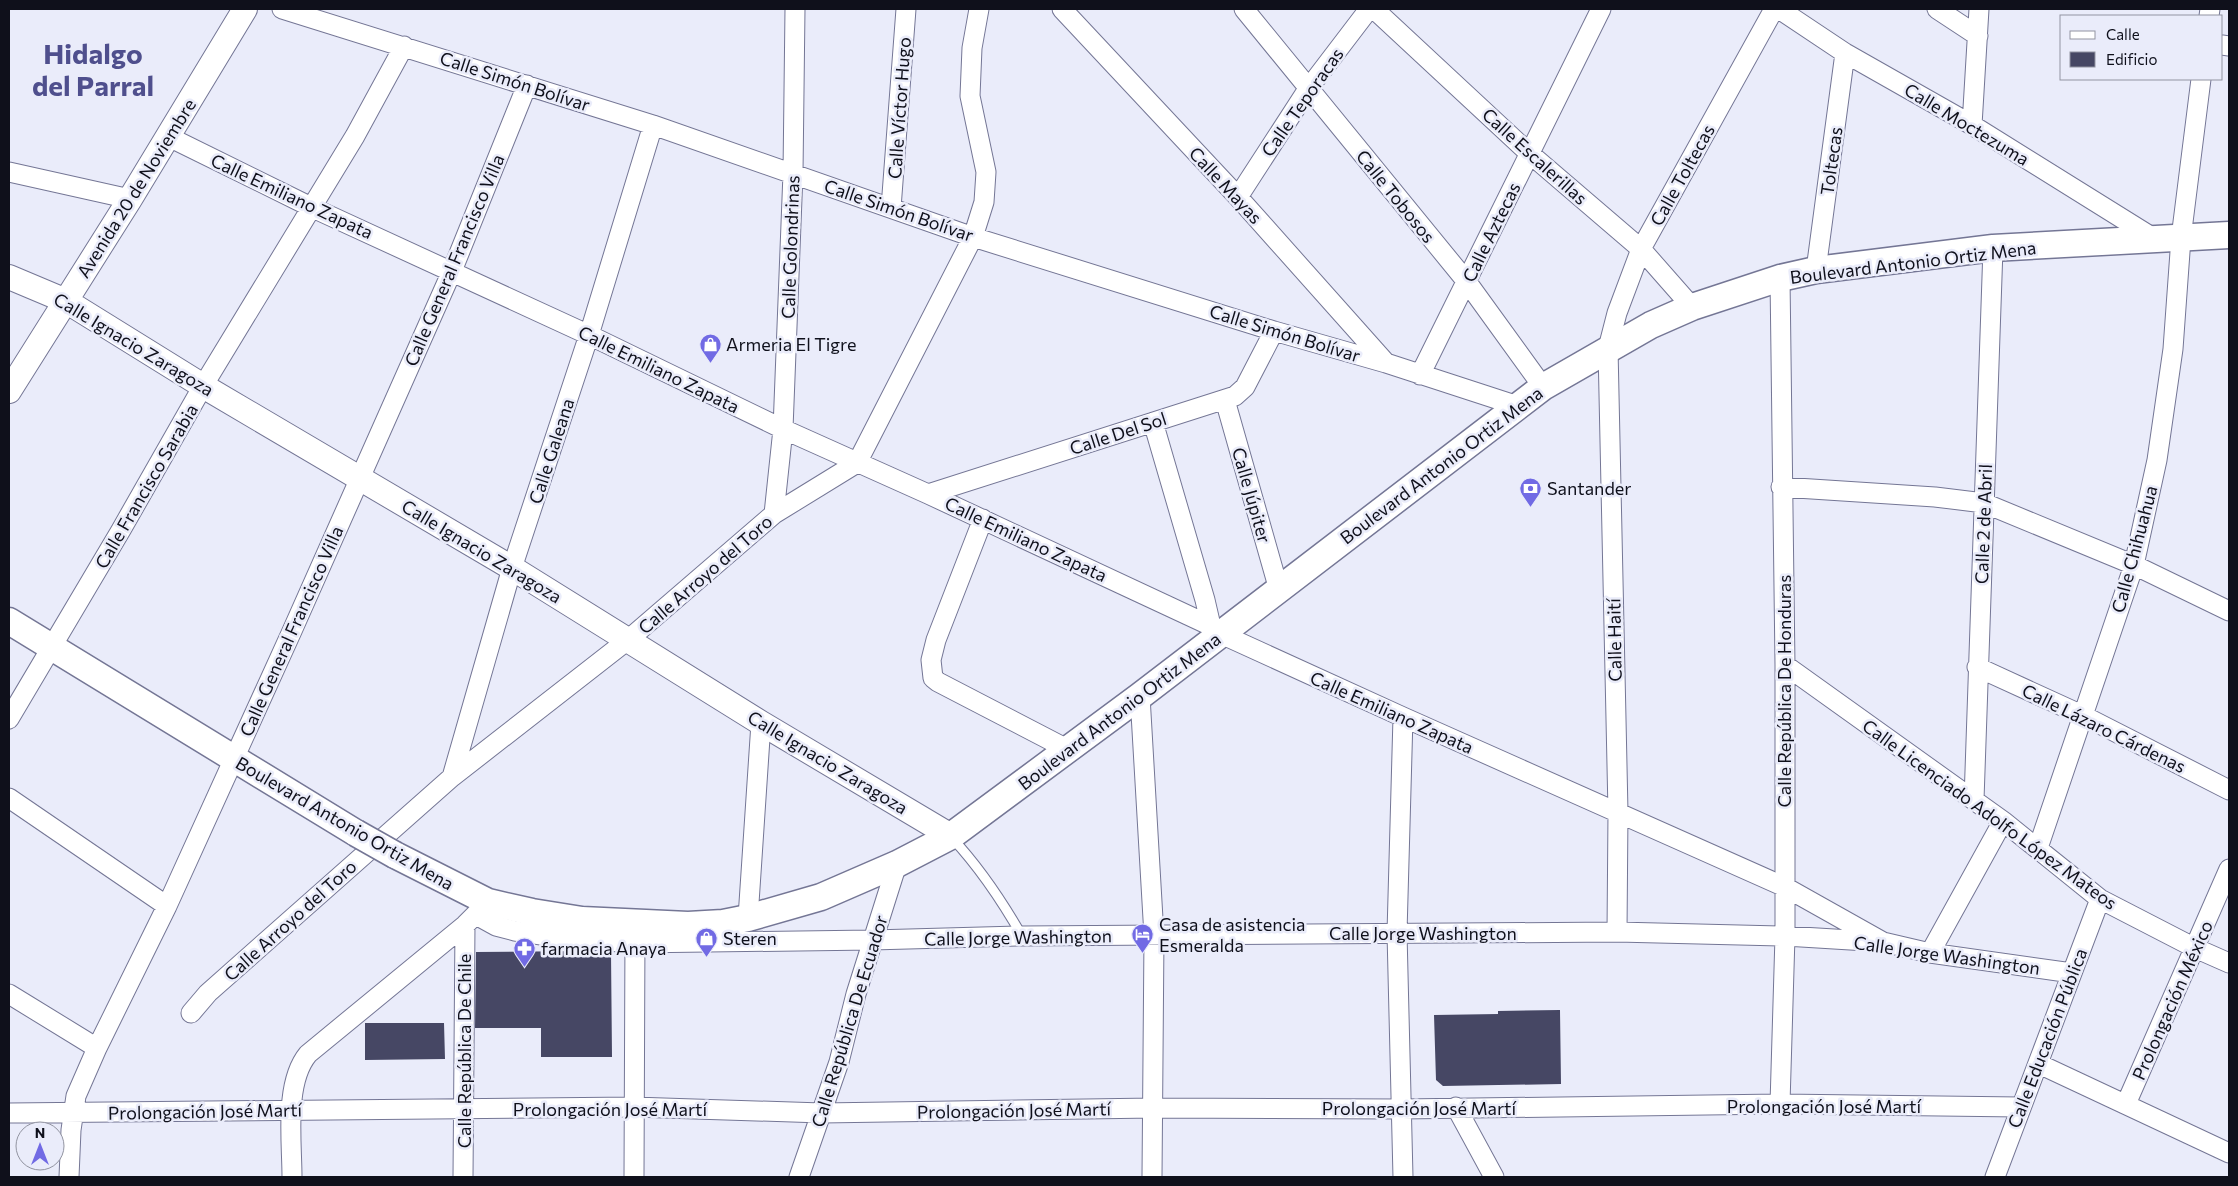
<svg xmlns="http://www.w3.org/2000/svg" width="2238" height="1186" font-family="Commissioner,sans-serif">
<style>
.building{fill:#464764}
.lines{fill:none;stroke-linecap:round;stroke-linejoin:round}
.service-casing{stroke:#747695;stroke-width:11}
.minor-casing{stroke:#747695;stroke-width:21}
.tertiary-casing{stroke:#747695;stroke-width:26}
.secondary-casing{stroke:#747695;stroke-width:29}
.service{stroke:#fff;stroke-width:9}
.minor{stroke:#fff;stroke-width:19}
.tertiary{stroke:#fff;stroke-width:24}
.secondary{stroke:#fff;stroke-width:26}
.secondary-bridge-casing{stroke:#747695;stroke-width:29;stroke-linecap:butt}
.secondary-bridge{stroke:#fff;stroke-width:26}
.labels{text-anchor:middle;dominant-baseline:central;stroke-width:5;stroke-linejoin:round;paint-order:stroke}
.street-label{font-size:18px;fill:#0f101b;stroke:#eaecfa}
.poi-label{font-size:18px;fill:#0f101b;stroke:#eaecfa;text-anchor:start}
.town-label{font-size:28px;font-weight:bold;fill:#4f4f8d;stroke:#eaecfa}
</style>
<rect width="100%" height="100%" fill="#eaecfa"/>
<path class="building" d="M588,951L611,953L612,1057H541V1028H475L476,952Z
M1560,1010L1561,1084L1443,1086L1436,1080L1434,1015L1498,1014V1011Z
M365,1023H444L445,1059L365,1060Z"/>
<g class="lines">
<defs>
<path id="service" d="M952,838C980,868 1002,901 1022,936"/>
<path id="minor" d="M282,9L653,125L973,237L1274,331L1386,363L1518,406
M1062,9L1238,197L1386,363
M1244,9L1467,282L1543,387
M1374,9L1529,153L1641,249L1692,307
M1779,9L1845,53L1972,125L2155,239
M1937,9L1978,36
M2209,16L2210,9
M2222,45L2229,46
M1972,125L1979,9
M169,137L313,208L589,335L783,429L928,494L1211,626L1221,634L1403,717L1785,887L1883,942
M9,172L130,199
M1238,197L1308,89L1369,9
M891,208L906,9
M1816,270L1845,53
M1780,278L1785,665V936L1780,1104
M1420,375L1601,9
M1225,400L1279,590
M1153,422L1205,600L1211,626
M1781,487L1935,497L1984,503L2134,565L2229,611
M928,494L1235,396L1245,387L1274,331
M774,514L783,429L793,173L795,9
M983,519L936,640L931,660L933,678L938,682L1069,750
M1785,665L2003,821L2100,899L2195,948L2229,963
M1977,667L2084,716L2229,790
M1140,696L1154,936L1152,1177
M9,719L121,530L203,386L355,136L404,46
M452,777L512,568L589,335L653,125
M9,798L167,906
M1974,800L1993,248
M2038,848L2134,565L2157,460L2173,349L2181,238L2201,79
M476,915L496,926L515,931L561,938L634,943L872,940L1022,936L1617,932L1785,936L1883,942L1930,953L2072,973
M748,918L761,723
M1617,932L1618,812L1608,348L1617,313L1641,249L1774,9
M1930,953L2003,821
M9,994L97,1048
M191,1013L208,993L452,777L629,639L774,514L857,463L973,237L984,202L986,172L970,96L972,48L979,9
M2039,1064L2229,1153
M2126,1104L2229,869
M1456,1107L1494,1177
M9,1113L633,1107L822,1113L1154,1108L1402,1109L1780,1104L2020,1107
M69,1177L71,1130L76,1096L97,1048L167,906L292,631L452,271L527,85
M292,1177C292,1141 284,1083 308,1054L465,925L484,906
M463,1177L465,925
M634,1177L635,932
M799,1177L839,1062L856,994L897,864
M1403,1177L1397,933L1403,717
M1995,1177L2100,899"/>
<path id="tertiary" d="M9,277L66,301L203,386L512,568L761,723L951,836
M9,391L130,199L245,9"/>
<path id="secondary" d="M9,621L356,833
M395,855L488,902L532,912L582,920L688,925L723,923L748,918L821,897L897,864L951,836L1140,696L1543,387L1651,325L1692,307L1780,278L1816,270L1993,248L2229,235"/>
</defs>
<use href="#service" class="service-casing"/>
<use href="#minor" class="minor-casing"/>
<use href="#tertiary" class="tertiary-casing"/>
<use href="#secondary" class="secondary-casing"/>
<use href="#service" class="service"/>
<use href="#minor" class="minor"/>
<use href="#tertiary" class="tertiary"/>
<use href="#secondary" class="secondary"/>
<defs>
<path id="secondary-bridge" d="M356,833L395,855"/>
</defs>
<use href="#secondary-bridge" class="secondary-bridge-casing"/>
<use href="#secondary-bridge" class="secondary-bridge"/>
</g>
<defs>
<symbol id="shop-pin" viewBox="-11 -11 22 30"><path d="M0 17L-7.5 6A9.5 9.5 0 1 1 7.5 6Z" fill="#716ae4" stroke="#eaecfa"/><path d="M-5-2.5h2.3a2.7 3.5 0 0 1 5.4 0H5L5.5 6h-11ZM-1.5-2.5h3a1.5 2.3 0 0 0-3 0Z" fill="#fff"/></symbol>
<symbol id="bank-pin" viewBox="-11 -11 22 30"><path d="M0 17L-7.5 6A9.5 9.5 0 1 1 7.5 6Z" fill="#716ae4" stroke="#eaecfa"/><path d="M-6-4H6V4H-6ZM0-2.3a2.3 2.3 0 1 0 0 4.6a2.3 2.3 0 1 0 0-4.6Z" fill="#fff"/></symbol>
<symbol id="hotel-pin" viewBox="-11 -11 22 30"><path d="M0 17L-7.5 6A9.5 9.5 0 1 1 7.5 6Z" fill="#716ae4" stroke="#eaecfa"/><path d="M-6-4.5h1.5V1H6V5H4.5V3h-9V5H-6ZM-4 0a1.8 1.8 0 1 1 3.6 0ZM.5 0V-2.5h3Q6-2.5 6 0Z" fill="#fff"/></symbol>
<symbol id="pharmacy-pin" viewBox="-11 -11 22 30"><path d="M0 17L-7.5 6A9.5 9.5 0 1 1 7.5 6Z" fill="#716ae4" stroke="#eaecfa"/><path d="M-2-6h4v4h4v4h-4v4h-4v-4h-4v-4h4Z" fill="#fff"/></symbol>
</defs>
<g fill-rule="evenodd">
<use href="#shop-pin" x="698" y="332" width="25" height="34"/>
<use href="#bank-pin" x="1518" y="476" width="25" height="34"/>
<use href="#hotel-pin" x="1130" y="922" width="25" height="34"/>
<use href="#shop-pin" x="694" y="926" width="25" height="34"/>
<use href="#pharmacy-pin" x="512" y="936" width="25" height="34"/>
</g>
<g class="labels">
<g class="street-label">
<text transform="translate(515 81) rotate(18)">Calle Simón Bolívar</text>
<text transform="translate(1302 102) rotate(-55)">Calle Teporacas</text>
<text transform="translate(899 108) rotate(-86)">Calle Víctor Hugo</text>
<text transform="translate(1967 124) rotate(31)">Calle Moctezuma</text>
<text transform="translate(1535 156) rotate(42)">Calle Escalerillas</text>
<text transform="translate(1831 161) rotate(-82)">Toltecas</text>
<text transform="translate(1682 175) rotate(-61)">Calle Toltecas</text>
<text transform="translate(1226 185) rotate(47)">Calle Mayas</text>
<text transform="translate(136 188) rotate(-58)">Avenida 20 de Noviembre</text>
<text transform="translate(292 196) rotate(25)">Calle Emiliano Zapata</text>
<text transform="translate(1396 196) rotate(51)">Calle Tobosos</text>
<text transform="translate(899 210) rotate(19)">Calle Simón Bolívar</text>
<text transform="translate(1491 232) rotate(-64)">Calle Aztecas</text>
<text transform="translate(790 247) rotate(-88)">Calle Golondrinas</text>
<text transform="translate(454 260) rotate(-67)">Calle General Francisco Villa</text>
<text transform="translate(1913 262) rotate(-7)">Boulevard Antonio Ortiz Mena</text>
<text transform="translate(1285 333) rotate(17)">Calle Simón Bolívar</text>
<text transform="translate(134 344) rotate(31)">Calle Ignacio Zaragoza</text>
<text transform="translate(659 369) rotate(26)">Calle Emiliano Zapata</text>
<text transform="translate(1118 433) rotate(-18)">Calle Del Sol</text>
<text transform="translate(551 451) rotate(-72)">Calle Galeana</text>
<text transform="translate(1441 465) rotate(-37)">Boulevard Antonio Ortiz Mena</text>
<text transform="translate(146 486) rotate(-60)">Calle Francisco Sarabia</text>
<text transform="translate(1252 495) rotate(74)">Calle Júpiter</text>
<text transform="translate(1983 524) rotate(-88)">Calle 2 de Abril</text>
<text transform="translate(1026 539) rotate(25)">Calle Emiliano Zapata</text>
<text transform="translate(2134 549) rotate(-75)">Calle Chihuahua</text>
<text transform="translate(482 551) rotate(31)">Calle Ignacio Zaragoza</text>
<text transform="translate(705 574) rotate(-41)">Calle Arroyo del Toro</text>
<text transform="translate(291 631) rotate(-66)">Calle General Francisco Villa</text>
<text transform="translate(1614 640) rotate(-91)">Calle Haití</text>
<text transform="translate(1784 691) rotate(-90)">Calle República De Honduras</text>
<text transform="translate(1119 711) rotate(-37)">Boulevard Antonio Ortiz Mena</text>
<text transform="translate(1392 712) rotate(24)">Calle Emiliano Zapata</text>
<text transform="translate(2104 728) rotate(26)">Calle Lázaro Cárdenas</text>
<text transform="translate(828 762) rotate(31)">Calle Ignacio Zaragoza</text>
<text transform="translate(1990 814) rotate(36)">Calle Licenciado Adolfo López Mateos</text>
<text transform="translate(345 823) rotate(30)">Boulevard Antonio Ortiz Mena</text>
<text transform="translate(290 920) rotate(-42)">Calle Arroyo del Toro</text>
<text x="1423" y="933">Calle Jorge Washington</text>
<text transform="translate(1018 937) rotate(-1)">Calle Jorge Washington</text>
<text transform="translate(1947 955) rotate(8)">Calle Jorge Washington</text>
<text transform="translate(2172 1000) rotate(-66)">Prolongación México</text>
<text transform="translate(849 1021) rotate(-73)">Calle República De Ecuador</text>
<text transform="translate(2047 1038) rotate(-69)">Calle Educación Pública</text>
<text transform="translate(464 1051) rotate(-90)">Calle República De Chile</text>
<text x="1824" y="1106">Prolongación José Martí</text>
<text x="1419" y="1108">Prolongación José Martí</text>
<text x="610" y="1109">Prolongación José Martí</text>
<text transform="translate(1014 1110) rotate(-1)">Prolongación José Martí</text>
<text transform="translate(205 1111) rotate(-1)">Prolongación José Martí</text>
</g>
<g class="poi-label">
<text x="726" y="344">Armeria El Tigre</text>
<text x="1547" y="488">Santander</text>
<text x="1159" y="924">Casa de asistencia<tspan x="1159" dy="21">Esmeralda</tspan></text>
<text x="723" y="938">Steren</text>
<text x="541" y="948">farmacia Anaya</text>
</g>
<g class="town-label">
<text x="93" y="53">Hidalgo<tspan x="93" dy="32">del Parral</tspan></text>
</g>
</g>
<rect width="2238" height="1186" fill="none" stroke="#0f101b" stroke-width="20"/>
<rect x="2060" y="15" width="162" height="65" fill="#eaecfa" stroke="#9294a1"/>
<rect x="2070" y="31" width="25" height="8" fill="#ffffff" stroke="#9294a1"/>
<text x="2106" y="40" font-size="15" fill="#0f101b">Calle</text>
<rect x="2070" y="52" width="25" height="15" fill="#464764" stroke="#9294a1"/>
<text x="2106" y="65" font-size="15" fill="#0f101b">Edificio</text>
<g transform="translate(40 1146)"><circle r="24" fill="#eaecfa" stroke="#9294a1"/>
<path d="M0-4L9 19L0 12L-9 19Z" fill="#716ae4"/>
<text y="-8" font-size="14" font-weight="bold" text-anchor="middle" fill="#0f101b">N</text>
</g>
</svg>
